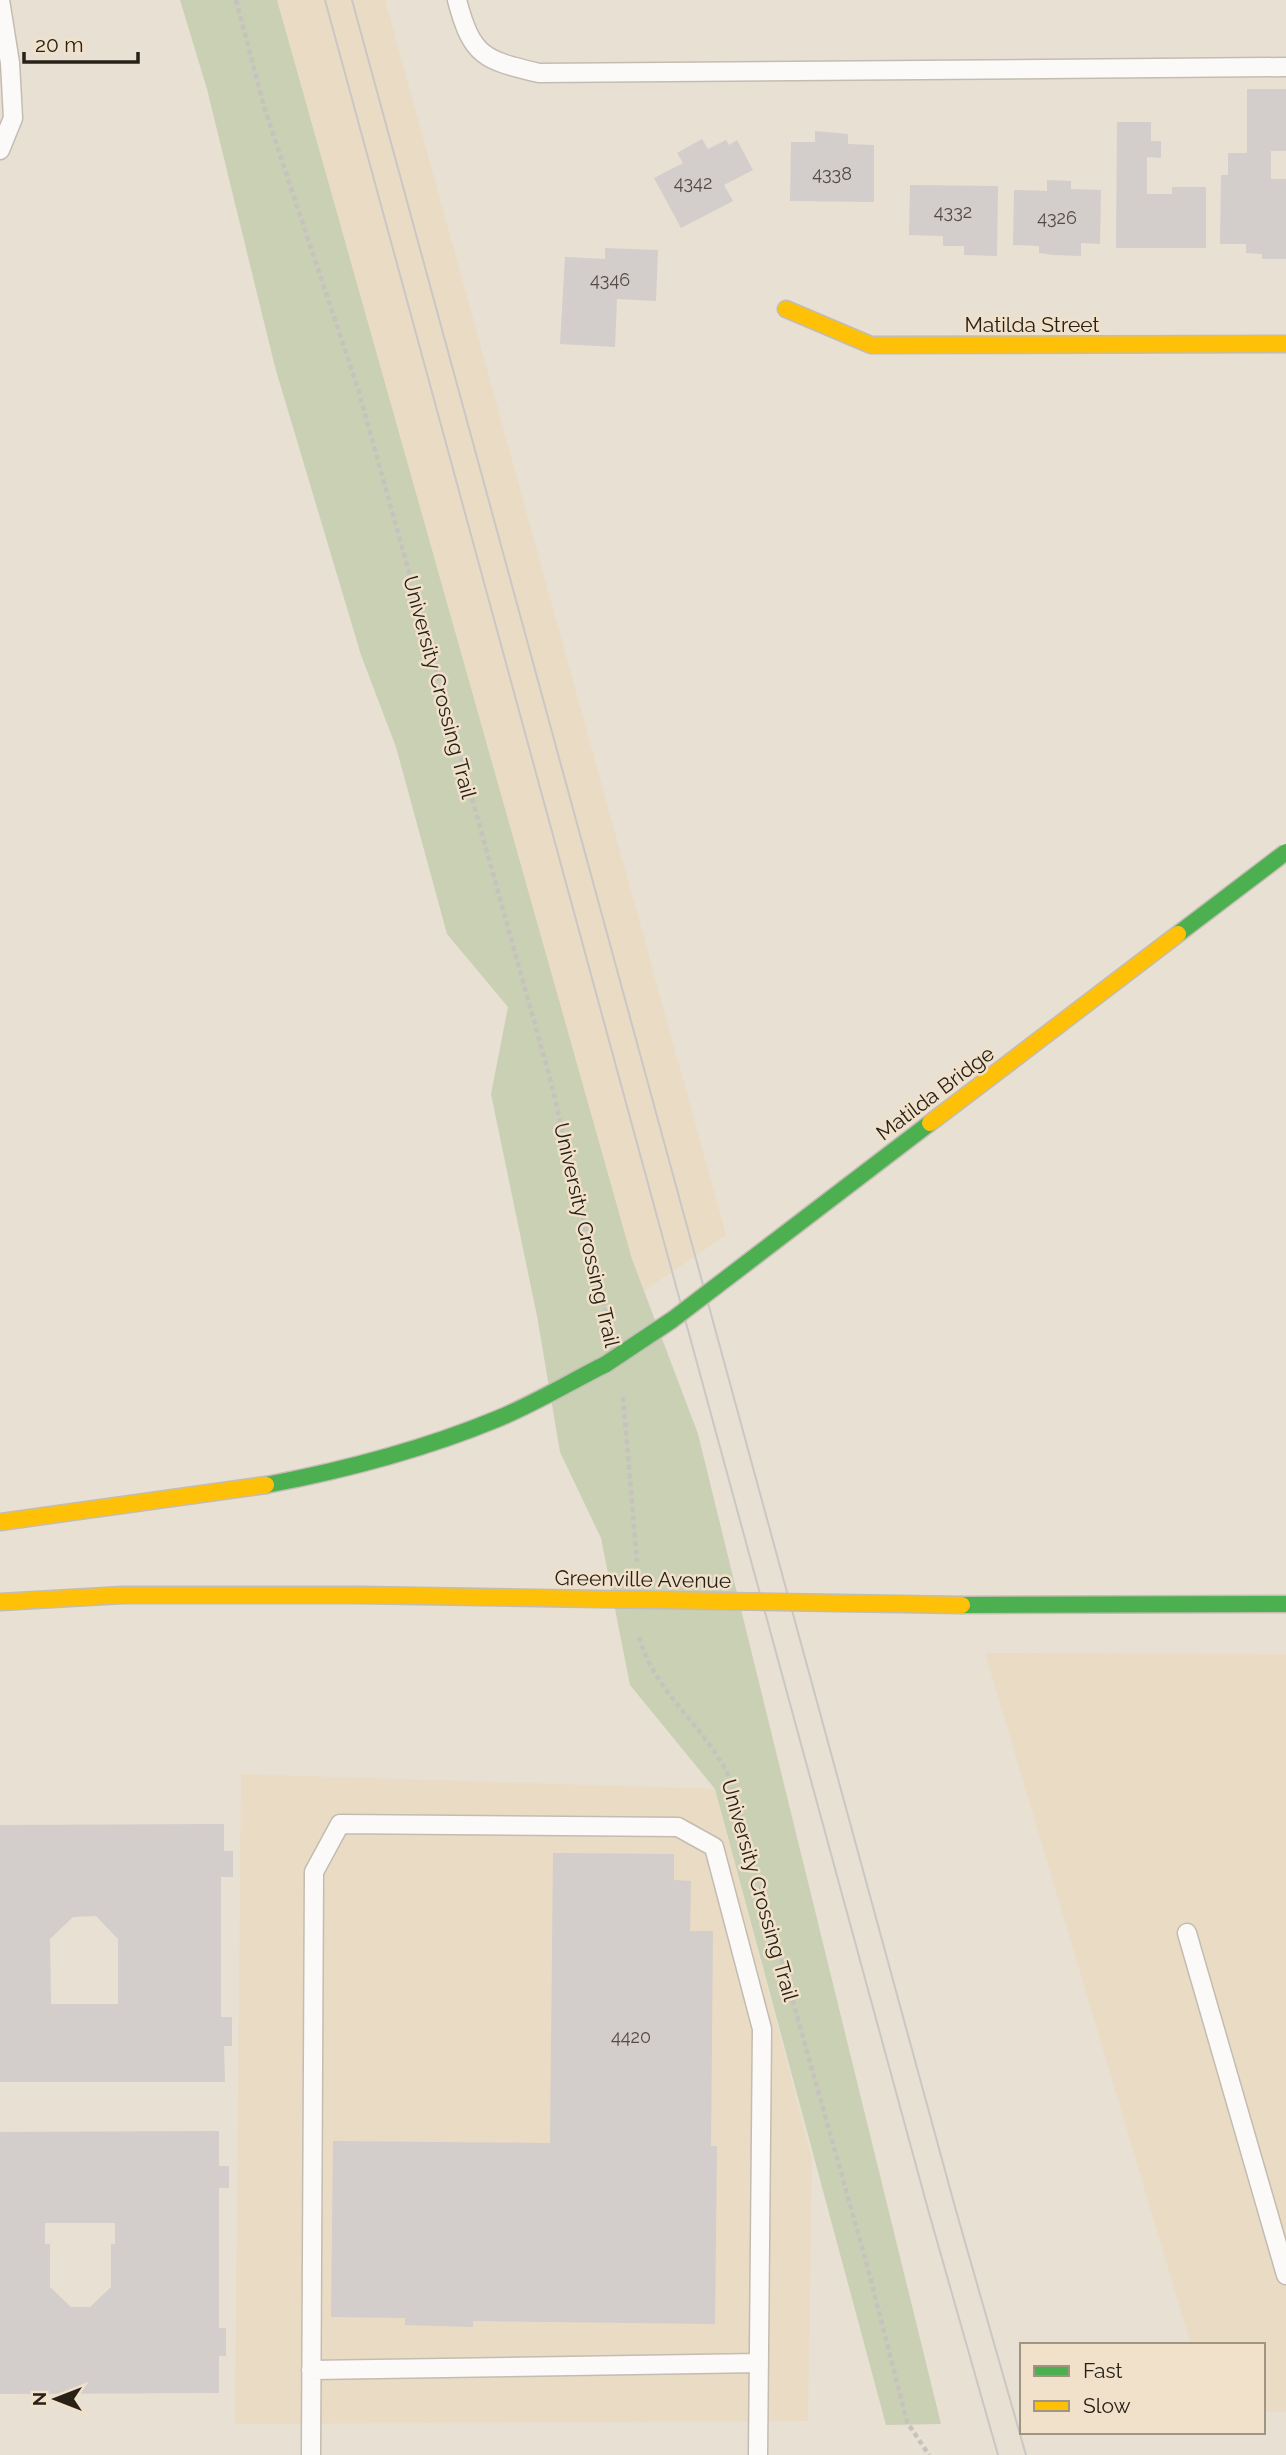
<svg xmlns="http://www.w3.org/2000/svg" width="1286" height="2455" font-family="Raleway,sans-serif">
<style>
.built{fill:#eadbc4}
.green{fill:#c9d0b4}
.building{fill:#d3cdcb;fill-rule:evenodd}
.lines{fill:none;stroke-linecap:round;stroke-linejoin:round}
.lane-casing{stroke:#c3bcb2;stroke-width:21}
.fast-casing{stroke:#c3bcb2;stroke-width:19}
.slow-casing{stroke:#c3bcb2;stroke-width:19}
.path{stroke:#c6c3be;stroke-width:4.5;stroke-dasharray:5 3.5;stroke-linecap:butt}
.lane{stroke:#fcfaf8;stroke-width:18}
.fast{stroke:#4caf50;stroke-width:16}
.slow{stroke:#ffc107;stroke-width:16}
.tram{stroke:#cac7c4;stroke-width:2}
.fast-bridge-casing{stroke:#c3bcb2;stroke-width:19;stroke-linecap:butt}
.slow-bridge-casing{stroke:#c3bcb2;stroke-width:19;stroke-linecap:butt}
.fast-bridge{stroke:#4caf50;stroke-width:16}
.slow-bridge{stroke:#ffc107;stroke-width:16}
.labels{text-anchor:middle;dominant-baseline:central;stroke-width:5;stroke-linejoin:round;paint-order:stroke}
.number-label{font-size:18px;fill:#524c45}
.street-label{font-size:21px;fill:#272118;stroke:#f1e1ca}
</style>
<rect width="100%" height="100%" fill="#e8e0d3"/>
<path class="built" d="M277,0H385L726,1235L644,1291L632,1259Z
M985,1653L1286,1654V2412H1263V2345H1191Z
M241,1774L715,1789L812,2158L808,2421L235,2424Z"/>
<path class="green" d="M180,0H277L632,1259L698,1434L941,2424L886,2425L715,1789L630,1685L601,1538L560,1452L537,1316L491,1094L508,1007L447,934L396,747L361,655L275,367L207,89Z"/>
<path class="building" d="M1247,89H1286V151H1271V179H1286V259H1262V254L1246,253V244H1220L1221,175H1228V153H1247Z
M1117,122H1151V141H1161V158L1147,157V194H1172V187H1206V248H1116Z
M815,131L848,134V144L874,145V202L790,201L791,142H815Z
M702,139L708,149L726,140L729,145L737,140L753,170L724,185L733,201L681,228L654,178L683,163L677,153Z
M1047,180L1071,181V189L1101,190L1100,244L1081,243V256L1053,255L1039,253V246L1013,245L1014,190L1047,191Z
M910,185L998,186L997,256L964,255V246H943V236L909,235Z
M605,248L658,250L656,301L617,299L615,347L560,344L565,257L605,259Z
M224,1824V1851H233V1877H221V2017H232V2046H224L225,2082H0V1825ZM96,1916L118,1939V2004H51L50,1939L73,1917Z
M553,1853L674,1854V1880L691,1881L690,1931H713L711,2146H717L715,2324L473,2321V2327L405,2325V2318L331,2317L333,2141L550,2143Z
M219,2131V2166H229V2188H219V2328H226V2356H219V2393L0,2394V2132ZM45,2223H115V2244H111V2287L90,2307H71L50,2287V2244H45Z"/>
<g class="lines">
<defs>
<path id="lane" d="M457,0C472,57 484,60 539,73L1286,67
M0,150L13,118L10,63L0,0
M1187,1933L1286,2275
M311,2370L759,2363
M311,2455L314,1872L340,1824L678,1827L714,1847L762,2029L758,2455"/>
<path id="fast" d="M266,1485C345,1470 422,1450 497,1419C534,1404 570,1382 606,1364
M962,1605L1286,1604"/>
<path id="slow" d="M786,309L871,345L1286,344
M0,1522L266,1485
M0,1602L123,1595H359"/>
</defs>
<use href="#lane" class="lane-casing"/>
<use href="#fast" class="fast-casing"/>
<use href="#slow" class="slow-casing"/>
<path class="path" d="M236,0L265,110L358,389L551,1082L607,1319
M623,1397L637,1562
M639,1637C654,1693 708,1728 731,1781L867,2265L907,2422L929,2455"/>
<use href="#lane" class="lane"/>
<use href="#fast" class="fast"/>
<use href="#slow" class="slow"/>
<path class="tram" d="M325,0L929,2213L998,2455
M352,0L955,2207L1026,2455"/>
<defs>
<path id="fast-bridge" d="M1178,934L1286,852
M606,1364L672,1320L930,1123"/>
<path id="slow-bridge" d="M930,1123L1178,934
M359,1595L962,1605"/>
</defs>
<use href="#fast-bridge" class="fast-bridge-casing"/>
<use href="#slow-bridge" class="slow-bridge-casing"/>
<use href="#fast-bridge" class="fast-bridge"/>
<use href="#slow-bridge" class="slow-bridge"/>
</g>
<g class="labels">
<g class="number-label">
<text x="832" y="173">4338</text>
<text x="693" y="182">4342</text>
<text x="953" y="211">4332</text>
<text x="1057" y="217">4326</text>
<text x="610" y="279">4346</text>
<text x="631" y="2036">4420</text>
</g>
<g class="street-label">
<text x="1032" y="324">Matilda Street</text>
<text transform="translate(440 687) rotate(75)">University Crossing Trail</text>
<text transform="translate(935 1093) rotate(-37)">Matilda Bridge</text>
<text transform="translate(587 1235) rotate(77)">University Crossing Trail</text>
<text transform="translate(643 1579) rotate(1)">Greenville Avenue</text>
<text transform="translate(760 1890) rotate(74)">University Crossing Trail</text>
</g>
</g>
<rect x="1020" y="2343" width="245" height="91" fill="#f1e1ca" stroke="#a09483" stroke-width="2"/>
<rect x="1034" y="2366" width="35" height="10" fill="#4caf50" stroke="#a09483" stroke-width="2"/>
<text x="1083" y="2378" font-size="21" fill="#272118">Fast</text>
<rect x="1034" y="2401" width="35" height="10" fill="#ffc107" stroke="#a09483" stroke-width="2"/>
<text x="1083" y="2413" font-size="21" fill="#272118">Slow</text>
<g transform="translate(56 2399) rotate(270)" stroke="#f1e1ca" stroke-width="5" paint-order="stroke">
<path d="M0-5L12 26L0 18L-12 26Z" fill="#272118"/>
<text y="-10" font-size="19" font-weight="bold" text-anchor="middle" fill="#272118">N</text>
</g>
<path d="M24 52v10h114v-10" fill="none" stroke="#272118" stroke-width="3.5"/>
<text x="35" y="52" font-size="21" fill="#272118" stroke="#f1e1ca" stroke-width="5" paint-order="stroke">20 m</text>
</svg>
